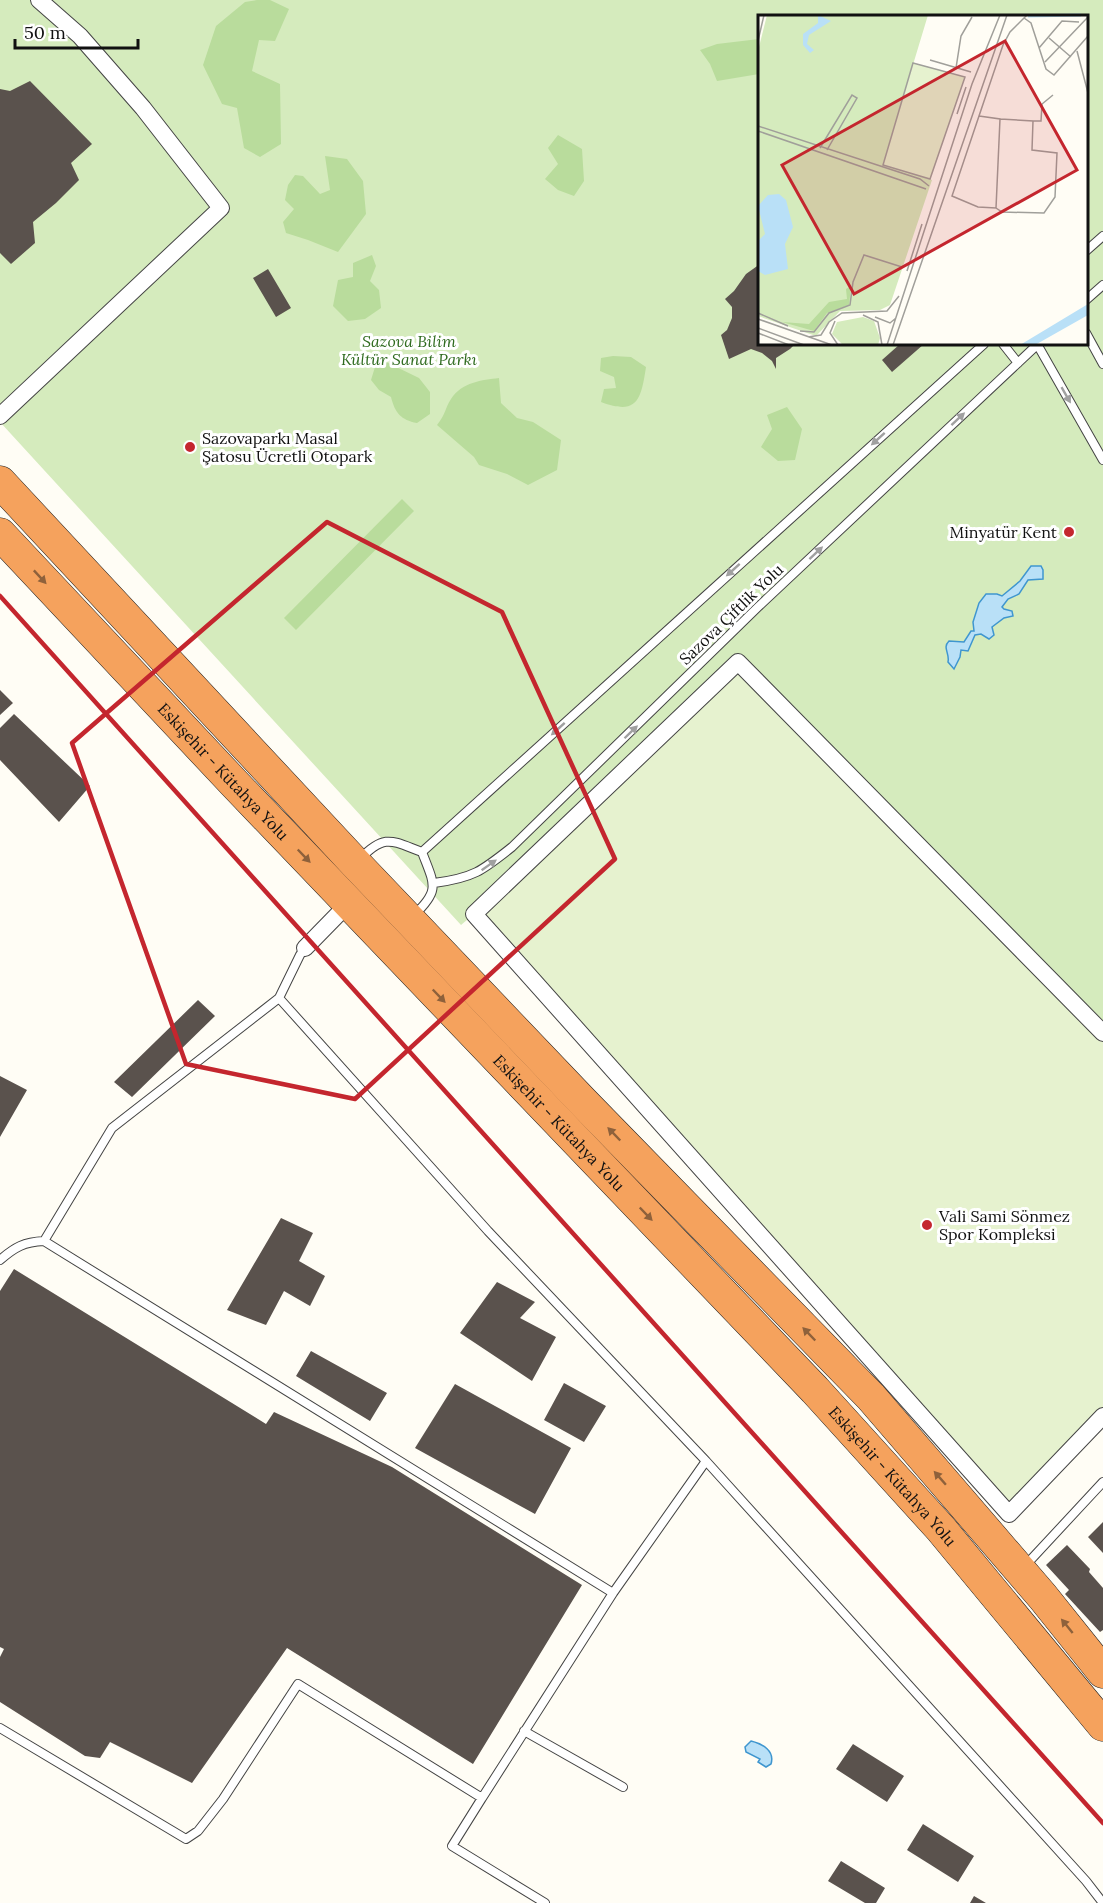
<svg xmlns="http://www.w3.org/2000/svg" width="1103" height="1903" font-family="Lora,serif">
<style>
.green{fill:#d5ebbd;fill-rule:evenodd}
.forest{fill:#b9dc9c}
.pitch{fill:#e6f2cf}
.water{fill:#b9e0f7;stroke:#3f96cf;stroke-width:1.5}
.building{fill:#5a524d}
.lines{fill:none;stroke-linecap:round;stroke-linejoin:round}
.lane-casing{stroke:#444;stroke-width:10}
.street-casing{stroke:#444;stroke-width:18}
.highway-casing{stroke:#222;stroke-width:33}
.lane{stroke:#fff;stroke-width:8}
.street{stroke:#fff;stroke-width:16}
.highway{stroke:#f5a25d;stroke-width:32}
.rail{stroke:#c4262e;stroke-width:4.5}
.oneway{fill:#a0a0a0}
.oneway2{fill:#8e613b}
.marked{fill:none;stroke:#c4262e;stroke-width:4.5;stroke-linejoin:round}
.poi-dot{fill:#c4262e;stroke:#fff;stroke-width:2}
.labels{text-anchor:middle;dominant-baseline:central;stroke-width:6;stroke-linejoin:round;paint-order:stroke}
.park-label{font-size:16px;font-style:italic;fill:#2f6b1f;stroke:#fff}
.poi-label{font-size:16px;fill:#111;stroke:#fff;text-anchor:start}
.street-label{font-size:16px;fill:#111;stroke:#fff}
.inset-river{fill:none;stroke:#b9e0f7;stroke-width:3}
.inset-road{fill:none;stroke:#a09f9a;stroke-width:1.5}
.view{fill:#c4262e;fill-opacity:0.15;stroke:#c4262e;stroke-width:3}
.inset-edge{fill:none;stroke:#111;stroke-width:3}
</style>
<rect width="100%" height="100%" fill="#fffdf5"/>
<path class="green" d="M0,0H1103V1033L474,914L461,925L0,422ZM760,16H1086V344H760Z"/>
<path class="forest" d="M257,0H270L289,9L275,41L259,40L252,71L280,84L281,144L260,157L244,148L237,108L222,104L203,65L216,26L245,2Z
M759,39V74L717,81L710,64L700,50L717,44Z
M558,135L582,149L584,181L574,196L558,190L545,179L558,164L548,148Z
M325,156L347,159L363,181L366,214L338,252L308,240L286,233L283,222L294,209L285,200L288,185L295,175L303,176L320,194L330,190Z
M372,255L376,266L370,281L379,290L381,308L365,319L348,321L333,306L338,280L353,277V263Z
M613,356L631,357L646,367C641,399 638,416 601,402L604,389L616,388L614,377L600,371L601,358Z
M382,360L419,378L430,392V414L417,423C401,420 395,413 391,397L379,390L371,380L375,367Z
M499,378L501,403L517,418L533,422L561,440L557,470L528,485L507,474L479,465L474,457L437,425C446,414 445,408 451,399C462,382 482,380 499,378Z
M787,407L802,429L795,460L778,461L761,447L772,429L767,415Z
M402,499L414,511L296,630L284,618Z"/>
<path class="pitch" d="M738,662L1103,1033V1416L1009,1514L474,914Z"/>
<path class="water" d="M1031,566H1041L1043,570V579L1028,580L1019,594L1008,599L1002,607L1004,609L1012,611L1013,616L1004,618L992,627L994,635L989,639L981,634L975,635L968,651L961,650L960,657L954,669L948,662C950,653 942,648 949,641L964,642L971,631H974L973,622L979,603L986,594H997L1002,596L1020,581Z
M751,1741C763,1744 775,1751 771,1764L766,1767L758,1762L760,1759L746,1752L745,1747Z"/>
<path class="building" d="M30,81L92,144L71,163L79,180L56,203L33,222L35,243L11,264L0,253V89L10,91Z
M760,264V344H795L790,349L776,358V369L772,361L762,353L751,349L729,359L721,335L727,330L732,318V307L725,299L734,291L746,274Z
M268,269L291,308L276,317L253,278Z
M900,344H924L892,372L882,360Z
M0,690L13,703L0,715Z
M14,714L90,786L59,822L0,760V728Z
M198,1000L215,1016L132,1097L114,1082Z
M0,1076L27,1090L0,1137Z
M281,1218L313,1233L299,1261L325,1276L310,1306L284,1291L266,1325L227,1310Z
M14,1269L266,1424L274,1412L392,1467L582,1585L473,1764L287,1648L192,1783L110,1742L100,1758L85,1756L0,1702V1657L4,1649L0,1647V1291Z
M497,1282L535,1302L520,1318L556,1337L532,1381L460,1333Z
M311,1351L387,1393L370,1421L296,1376Z
M564,1383L606,1406L584,1442L544,1420Z
M455,1384L571,1448L535,1514L415,1448Z
M1103,1522V1553L1088,1537Z
M1067,1545L1090,1569L1089,1572L1103,1588V1630L1100,1632L1065,1594L1069,1590L1046,1565Z
M853,1744L904,1776L887,1802L836,1769Z
M923,1824L974,1856L958,1882L907,1850Z
M841,1861L885,1888L876,1903H865L828,1881Z
M974,1896L986,1903H970Z"/>
<g class="lines">
<defs>
<path id="lane" d="M1086,251L1103,236
M1086,300L1103,285
M1086,333L1103,364
M1003,344L1018,363
M1037,344L1103,460
M422,852L984,344
M360,859C385,833 392,841 422,852C434,884 441,890 414,915
M434,883C473,878 482,871 512,847L758,607L1038,344
M279,998L300,955L305,948
M0,1260C15,1247 24,1242 44,1241
M706,1461L613,1593L44,1241L112,1128L279,998L488,1231L706,1461L1086,1881L1103,1903
M1024,1567L1103,1482
M0,1728L186,1839L198,1831L223,1799L298,1684L482,1798L613,1593
M524,1731L623,1787
M482,1798L452,1846L545,1903"/>
<path id="street" d="M0,416L221,208L143,108L80,36L39,0
M305,948L349,903
M1103,1033L738,662L474,914L1009,1514L1103,1416"/>
<g id="highway">
<path d="M0,482L355,863L583,1102L871,1397L1043,1597L1103,1672"/>
<path id="s1" d="M0,534L233,782L815,1390L941,1529L1103,1725"/>
</g>
</defs>
<use href="#lane" class="lane-casing"/>
<use href="#street" class="street-casing"/>
<use href="#highway" class="highway-casing"/>
<use href="#lane" class="lane"/>
<use href="#street" class="street"/>
<use href="#highway" class="highway"/>
<path class="rail" d="M0,596L1103,1823"/>
</g>
<defs><path id="oneway-solid" d="M-6-.8H1V-3.2L6.5 0L1 3.2V.8H-6Z" transform="scale(1.5)"/></defs>
<g class="oneway">
<use href="#oneway-solid" transform="translate(1066 395) rotate(60)"/>
<use href="#oneway-solid" transform="translate(958 419) rotate(-43)"/>
<use href="#oneway-solid" transform="translate(878 439) rotate(138)"/>
<use href="#oneway-solid" transform="translate(816 553) rotate(-43)"/>
<use href="#oneway-solid" transform="translate(733 570) rotate(138)"/>
<use href="#oneway-solid" transform="translate(558 729) rotate(138)"/>
<use href="#oneway-solid" transform="translate(631 732) rotate(-44)"/>
<use href="#oneway-solid" transform="translate(489 865) rotate(-35)"/>
</g>
<g class="oneway2">
<use href="#oneway-solid" transform="translate(40 577) rotate(47)"/>
<use href="#oneway-solid" transform="translate(304 856) rotate(46)"/>
<use href="#oneway-solid" transform="translate(439 996) rotate(46)"/>
<use href="#oneway-solid" transform="translate(614 1134) rotate(-134)"/>
<use href="#oneway-solid" transform="translate(646 1214) rotate(46)"/>
<use href="#oneway-solid" transform="translate(809 1334) rotate(-134)"/>
<use href="#oneway-solid" transform="translate(940 1478) rotate(-131)"/>
<use href="#oneway-solid" transform="translate(1067 1626) rotate(-129)"/>
</g>
<path class="marked" d="M327,522L502,612L615,859L355,1099L186,1064L72,743Z"/>
<g class="poi-dot">
<circle cx="190" cy="447" r="6"/>
<circle cx="1069" cy="532" r="6"/>
<circle cx="927" cy="1225" r="6"/>
</g>
<g class="labels">
<g class="park-label">
<text x="409" y="341">Sazova Bilim<tspan x="409" dy="18">Kültür Sanat Parkı</tspan></text>
</g>
<g class="poi-label">
<text x="202" y="438">Sazovaparkı Masal<tspan x="202" dy="18">Şatosu Ücretli Otopark</tspan></text>
<text x="1057" y="532" text-anchor="end">Minyatür Kent</text>
<text x="939" y="1216">Vali Sami Sönmez<tspan x="939" dy="18">Spor Kompleksi</tspan></text>
</g>
<g class="street-label">
<text transform="translate(731 614) rotate(-44)">Sazova Çiftlik Yolu</text>
<text stroke="none"><textPath href="#s1" startOffset="326">Eskişehir - Kütahya Yolu</textPath></text>
<text stroke="none"><textPath href="#s1" startOffset="812">Eskişehir - Kütahya Yolu</textPath></text>
<text stroke="none"><textPath href="#s1" startOffset="1298">Eskişehir - Kütahya Yolu</textPath></text>
</g>
</g>
<g transform="translate(758 15)">
<rect width="330" height="330" fill="#fffdf5"/>
<path d="M9,0H170L125,149L174,165L132,290L122,295L82,296L58,321L0,301V36ZM105,302L116,306L122,323L120,330H85L74,319L79,307Z" fill="#d5ebbd"/>
<path d="M93,271L91,290L69,298L56,316L24,307L51,309L71,287L89,284L88,274Z" fill="#b9dc9c"/>
<path d="M155,48L207,62L172,164L125,150Z" fill="#e6f2cf"/>
<path d="M60,0L73,6L51,20L49,29L56,35L52,38L45,30V19L60,8ZM21,179L28,185L35,212L27,229L30,254L7,260L0,256V226L7,219L0,191L10,180ZM330,289V300L277,330H262Z" fill="#b9e0f7"/>
<path class="inset-river" d="M270,1L323,0"/>
<path class="inset-road" d="M266,3L273,8L288,54L296,60L330,21M291,23L313,42M0,26L6,0M281,33L304,6L321,7M319,36L330,78M172,45L213,57M287,47L330,2M155,48L207,62L172,164L125,150ZM198,53L203,21L214,2M199,99L208,72M221,101L242,104L238,193L220,192L194,181L221,101L245,30L252,17L269,0M275,106H283L284,89L295,80M0,111L162,164L171,171M0,116L168,174M0,118V137M62,133L94,80L99,83L69,135M238,193L244,197L286,198L297,182L299,138L274,135L275,106L242,104M149,256L164,209M0,298L30,311M105,300L120,307L124,330M117,302L132,308L138,303M0,304L74,330M77,306L72,318L80,330M0,313L46,330M42,316L56,317L71,298L92,290L95,267L106,240L144,252M0,318L31,330M50,322L63,320L71,307L84,298L129,296L141,281M129,330L214,69L242,0M135,330L249,0"/>
<path class="view" d="M247,26L319,155L96,279L24,150Z"/>
<rect width="330" height="330" class="inset-edge"/>
</g>
<path d="M15 39v9h123v-9" fill="none" stroke="#111111" stroke-width="3"/>
<text x="24" y="39" font-size="18" fill="#111111" stroke="#ffffff" stroke-width="4.5" paint-order="stroke">50 m</text>
</svg>
